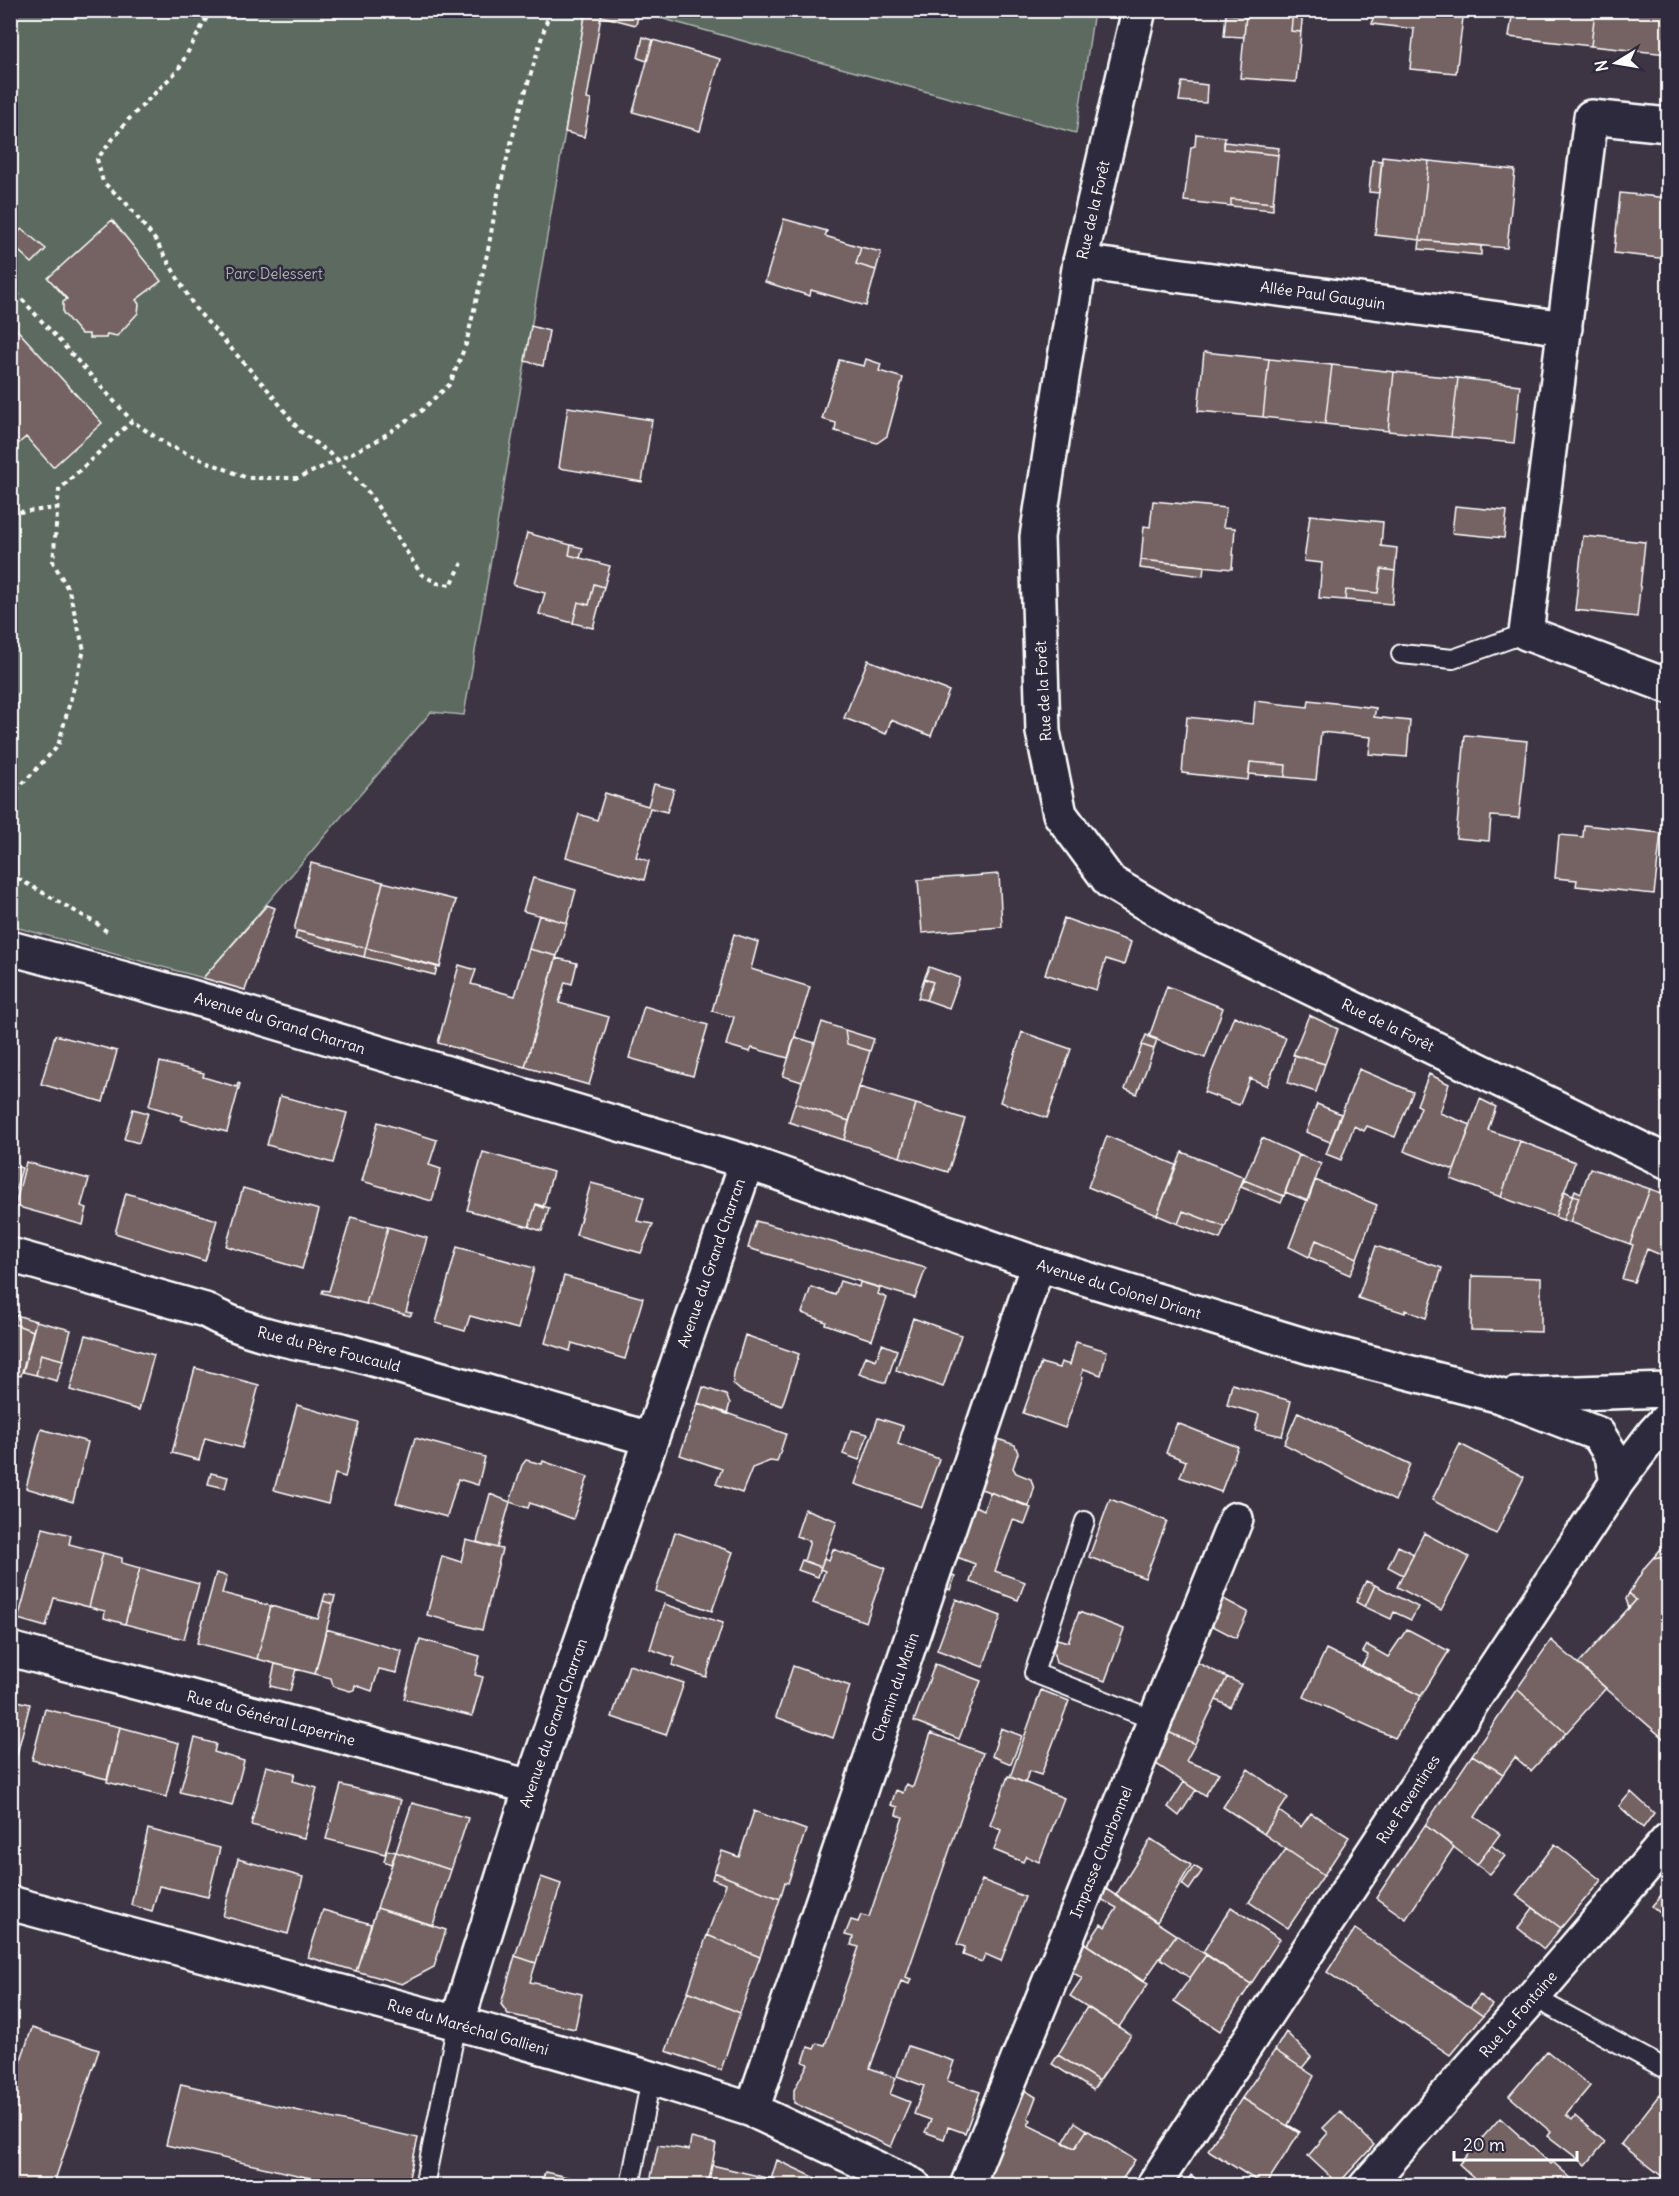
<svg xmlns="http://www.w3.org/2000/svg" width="1679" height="2196" font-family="Delius,sans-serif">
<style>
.green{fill:#5c6a60;stroke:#aeb4b0;stroke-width:1.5}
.building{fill:#756262;stroke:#fff;stroke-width:1.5}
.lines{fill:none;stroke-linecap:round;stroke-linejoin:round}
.lane-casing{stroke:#fff;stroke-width:22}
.street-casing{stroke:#fff;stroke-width:38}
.secondary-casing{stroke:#fff;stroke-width:38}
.path{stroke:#fff;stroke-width:4;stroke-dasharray:4.5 4.5;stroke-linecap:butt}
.lane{stroke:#2f2a3d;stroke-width:18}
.street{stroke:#2f2a3d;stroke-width:33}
.secondary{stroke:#2f2a3d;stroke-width:33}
.labels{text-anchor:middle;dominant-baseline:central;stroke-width:5;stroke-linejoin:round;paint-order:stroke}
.street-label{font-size:15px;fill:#fff;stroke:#2f2a3d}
.park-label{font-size:15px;fill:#aeb4b0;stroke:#2f2a3d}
</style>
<rect width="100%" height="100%" fill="#3d3544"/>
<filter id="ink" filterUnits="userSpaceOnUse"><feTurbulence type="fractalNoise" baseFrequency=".0167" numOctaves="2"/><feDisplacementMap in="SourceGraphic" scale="12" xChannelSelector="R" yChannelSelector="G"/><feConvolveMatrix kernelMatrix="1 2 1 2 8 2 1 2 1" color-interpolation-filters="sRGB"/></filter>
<g filter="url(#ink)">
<path class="green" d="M11,11H586L464,715L431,712L203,978L11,926Z
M635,11L1094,10V11L1076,133Z"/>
<path class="building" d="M586,10H602L587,99L591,100L584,137L565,132Z
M602,10L639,12L636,25L601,16Z
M1227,10H1293L1291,31L1301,32L1296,82L1240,78L1246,15L1226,14Z
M1293,10H1303L1301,32L1291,31Z
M1374,10H1464L1456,73L1410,69L1414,29L1372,24Z
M1513,10H1595L1591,46L1509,37Z
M1595,10H1668L1667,54L1591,46Z
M1226,14L1246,15L1244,37L1224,36Z
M643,37L653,40L647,61L638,58Z
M653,40L720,59L700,131L633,112Z
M1182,82L1207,85L1206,103L1179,101Z
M1196,134L1225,137L1224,149L1278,155L1273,203L1231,199V206L1184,201L1191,147L1195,146Z
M1224,142L1279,148L1278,155L1224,149Z
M1382,156L1429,161L1420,240L1375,235Z
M1372,160L1382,161L1379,193L1369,192Z
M1429,161L1515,170L1507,248L1420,240Z
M1620,193L1668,198V259L1614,253Z
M1231,199L1273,203V210L1231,206Z
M784,219L827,231L825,236L861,247L856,264L876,270L866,306L811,290L810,296L765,282Z
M112,220L161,281L136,300L139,304L138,313L117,336L107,334L106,338H89V334H81L63,313V302L67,299L48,278Z
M22,229L46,249L32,263L10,243V239Z
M1420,240L1481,246V255L1419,249Z
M861,247L881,252L876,270L856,264Z
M10,322L102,423L53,467L26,437L18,444L10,436V427L13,424L10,421Z
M531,326L549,331L543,366L525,361Z
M1204,352L1269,359L1263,417L1198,411Z
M866,359L881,364L879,371L903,378L887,436L877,443L835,431L836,423L822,419L839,360L864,366Z
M1269,359L1332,365L1325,424L1263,417Z
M1332,365L1394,372L1388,431L1325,424Z
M1394,372L1458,378L1451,437L1388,431Z
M1458,378L1520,385L1514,443L1451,437Z
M568,407L652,420L642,482L559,468Z
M1153,501L1226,508L1223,527L1235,528L1232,569L1141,560L1144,526L1150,527Z
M1455,506L1507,511L1504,538L1452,533Z
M1310,515L1383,522L1381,546L1397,548L1395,571L1381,569L1378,593L1346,590L1345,600L1319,598L1322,563L1304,561Z
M527,533L571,545L569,555L610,566L604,587L594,584L589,605L578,602L573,623L539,614L545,593L513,585Z
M1583,536L1645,542L1637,617L1575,610Z
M571,545L583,548L580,558L569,555Z
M1141,560L1204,566L1203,576L1140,568Z
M1381,569L1395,571L1392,604L1345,600L1346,590L1378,593Z
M594,584L604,587L593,628L573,623L578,602L589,605Z
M868,660L949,691L931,736L891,720L886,734L844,718Z
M1309,700L1376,708L1374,717L1410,721L1407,757L1369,754L1371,737L1321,732L1316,780L1285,777L1286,765L1250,762L1248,780L1182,773L1187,717L1253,724L1255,701L1308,707Z
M1465,735L1527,741L1519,818L1491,816L1489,841L1456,838Z
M1250,762L1286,765L1285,777L1249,774Z
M654,784L674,789L667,812L650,808L636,857L649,861L644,880L566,857L579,814L597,820L605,793L648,806Z
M1584,825L1661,833L1654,894L1576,886L1577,880L1555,878L1559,835L1583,837Z
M311,863L383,882L366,948L294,930Z
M999,874L1002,927L922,933L918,880Z
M533,878L576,890L567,923L523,911Z
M383,882L456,900L440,967L366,948Z
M267,905L275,908L245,990L203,978Z
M539,915L567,923L557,956L529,949Z
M1064,918L1131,942L1124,965L1106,959L1096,990L1045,974Z
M297,931L366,948L364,957L295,939Z
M734,934L758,942L751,969L810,987L788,1058L752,1048L750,1052L726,1045L734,1017L712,1011Z
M366,948L437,967L435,975L364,957Z
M529,949L557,956L525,1067L438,1043L459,965L476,970L471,984L515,996Z
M556,958L577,963L572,984L565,982L559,1003L609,1017L589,1085L525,1067Z
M929,967L960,978L949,1008L926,1000L933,982L924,979Z
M924,979L933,982L926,1000L918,998Z
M1167,986L1223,1008L1205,1058L1149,1037Z
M644,1006L708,1025L693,1076L629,1058Z
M1309,1015L1338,1029L1325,1064L1293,1055Z
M1234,1016L1286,1038L1267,1086L1250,1078L1239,1105L1204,1092Z
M10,1021L17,1023L10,1047Z
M822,1022L845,1030L847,1044L870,1051L849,1121L795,1103Z
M845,1030L874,1039L870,1051L847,1044Z
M1022,1032L1071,1049L1047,1118L1000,1102Z
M55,1035L117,1051L103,1102L41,1084Z
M1146,1035L1157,1039L1154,1049L1142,1045Z
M795,1037L815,1043L802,1082L783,1076Z
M1142,1045L1154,1049L1137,1094L1125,1089Z
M1295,1055L1325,1064L1316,1092L1288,1083Z
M160,1062L204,1073L203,1077L237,1087L238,1083L240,1084L227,1132L181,1120L183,1116L149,1106Z
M1359,1069L1413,1092L1395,1137L1367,1126L1364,1131L1354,1126L1341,1160L1326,1154Z
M1429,1074L1449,1084L1440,1113L1471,1125L1454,1170L1404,1151L1421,1107L1417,1105Z
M859,1087L916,1104L900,1157L844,1140Z
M280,1096L347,1113L333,1163L267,1145Z
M1480,1099L1496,1107L1488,1130L1520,1141L1501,1197L1451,1179Z
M795,1103L849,1121L844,1140L789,1122Z
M916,1104L965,1119L948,1172L900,1157Z
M1317,1104L1341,1114L1330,1142L1306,1132Z
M133,1109L148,1113L139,1143L124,1139Z
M378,1122L437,1140L429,1165L441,1169L432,1201L362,1181Z
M1107,1136L1176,1165L1157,1215L1088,1187Z
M1262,1138L1299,1155L1284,1196L1244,1180Z
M1520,1141L1575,1162L1555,1217L1501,1197Z
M483,1152L553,1172L543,1208L536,1204L529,1227L467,1210Z
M1182,1152L1244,1177L1225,1227L1183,1211L1178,1224L1157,1215Z
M1299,1155L1321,1164L1308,1201L1285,1192Z
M26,1162L89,1179L81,1206L87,1208L83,1225L15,1206Z
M10,1165L22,1168L13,1199L10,1198Z
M1590,1168L1650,1189L1630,1244L1570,1222L1579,1197L1573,1195L1575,1190L1581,1193Z
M1244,1180L1284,1196L1281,1203L1241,1187Z
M1315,1180L1377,1205L1357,1258L1316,1240L1309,1257L1289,1247Z
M591,1183L644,1197L637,1221L653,1224L641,1253L576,1235Z
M243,1188L319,1210L302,1269L226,1246Z
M1650,1189L1668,1195V1258L1647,1249L1634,1282L1622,1279L1633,1245L1630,1244Z
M1564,1191L1573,1195L1563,1220L1555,1217Z
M126,1193L217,1220L205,1261L115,1233Z
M1573,1195L1579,1197L1570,1222L1563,1220Z
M536,1204L549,1208L542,1231L529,1227Z
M1183,1211L1225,1227L1220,1239L1178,1224Z
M351,1217L388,1227L366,1304L322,1293L323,1290L329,1291Z
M756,1221L926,1268L915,1298L748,1248Z
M388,1227L427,1238L406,1312L412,1313L410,1316L366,1304Z
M1316,1240L1357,1258L1350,1275L1309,1257Z
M1376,1246L1442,1268L1426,1318L1405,1310V1313L1358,1298Z
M457,1247L534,1268L518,1329L470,1316L465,1331L436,1323Z
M564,1276L643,1298L625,1359L572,1343L570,1351L545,1343Z
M1472,1276L1541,1278V1332L1471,1330Z
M840,1281L859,1287L860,1282L880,1288L878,1294L887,1298L872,1340L825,1324L826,1322L802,1313L811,1287L835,1295Z
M10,1313L16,1315L14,1324L33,1331L21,1376L10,1374Z
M16,1315L36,1321L33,1331L14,1324Z
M913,1318L961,1335L943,1387L896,1370Z
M36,1321L71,1330L63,1360L41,1354L36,1375L23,1372Z
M86,1335L154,1355L139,1410L70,1390Z
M745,1335L799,1354L782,1406L741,1391L733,1384L734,1373Z
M1076,1342L1107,1351L1101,1375L1084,1369L1081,1375L1083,1377L1065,1428L1023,1413L1041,1363L1059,1368L1061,1362L1070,1365Z
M882,1344L897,1350L886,1383L859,1374L866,1356L876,1360Z
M41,1354L63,1360L57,1381L36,1375Z
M195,1368L259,1385L242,1448L205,1438L199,1460L172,1453Z
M1232,1384L1291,1401L1282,1436L1255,1430L1259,1414L1227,1405Z
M703,1387L726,1395L730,1403L727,1414L698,1403Z
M698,1403L786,1434L777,1462L770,1461L752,1468L742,1493L716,1484L722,1469L680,1455Z
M297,1405L359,1423L345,1477L335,1474L328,1504L274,1490Z
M1298,1412L1410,1464L1395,1501L1284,1444Z
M878,1418L903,1426L898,1444L939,1459L922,1507L855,1484Z
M1177,1423L1238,1447L1221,1492L1180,1477L1186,1461L1166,1453Z
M41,1429L88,1442L73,1502L26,1488Z
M851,1430L868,1434L859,1460L843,1454Z
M415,1438L485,1457L478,1485L458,1479L447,1517L396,1503Z
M998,1439L1015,1445L1018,1453L1013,1468L1016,1473L1031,1479L1034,1489L1029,1506L981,1489Z
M1460,1444L1524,1477L1496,1534L1432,1500Z
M526,1460L542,1464L543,1461L588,1477L573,1519L530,1503L528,1508L510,1502L522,1465Z
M211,1473L228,1477L225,1488L208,1484Z
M990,1492L1031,1508L1025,1524L1013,1520L995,1571L1025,1582L1018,1600L970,1582L975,1564L957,1557L975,1506L984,1510Z
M490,1494L510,1502L497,1548L477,1542Z
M1110,1499L1167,1521L1145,1578L1089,1557Z
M805,1509L837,1521L821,1567L804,1561L810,1541L796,1536Z
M43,1528L71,1535L69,1544L103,1553L89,1607L54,1598L46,1627L18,1619Z
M675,1532L733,1552L712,1611L656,1591Z
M1424,1533L1469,1557L1441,1610L1397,1587Z
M466,1540L502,1549L482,1630L427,1615L442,1556L461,1562Z
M1667,1542L1668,1544V1566L1659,1557L1653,1558Z
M1398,1546L1414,1554L1403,1575L1388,1567Z
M833,1549L885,1568L866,1622L813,1603L825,1571L820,1569L821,1567L824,1558L829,1560Z
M103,1553L122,1558V1563L140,1568L125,1624L104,1618L105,1611L89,1607Z
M1659,1557L1668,1566V1704L1661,1713L1668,1719V1733L1664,1739L1578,1664L1636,1600L1629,1593L1645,1567L1653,1558Z
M802,1560L821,1567L818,1577L798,1570Z
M140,1568L199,1584L184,1639L125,1624Z
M216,1573L227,1576L222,1593L271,1606L257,1659L197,1643Z
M951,1575L955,1577L950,1590L946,1588Z
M1366,1581L1375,1585L1365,1607L1356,1602Z
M1375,1585L1418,1607L1411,1620L1394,1612L1391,1619L1365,1607Z
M1629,1593L1636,1600L1629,1608L1626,1599Z
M325,1594L335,1596L333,1604L323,1601Z
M1220,1597L1248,1612L1236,1638L1209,1624Z
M956,1599L1001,1616L983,1667L937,1650Z
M323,1601L333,1604L315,1674L257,1659L271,1606L318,1619Z
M664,1604L723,1623L706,1677L672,1665L675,1658L650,1649Z
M1079,1612L1124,1629L1105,1681L1056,1663L1053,1651L1057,1639L1068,1642Z
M326,1629L402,1651L397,1673L379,1669L372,1691L355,1685L354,1690L350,1691L333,1686L331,1678L315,1674Z
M1407,1629L1449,1651L1421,1696L1362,1666L1368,1655L1363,1652L1367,1645L1388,1657Z
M420,1639L480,1656L475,1675L483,1677L472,1716L404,1699Z
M1551,1640L1606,1688L1566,1733L1517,1689Z
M1326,1649L1421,1696L1395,1738L1304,1697Z
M1194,1661L1227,1677L1195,1744L1166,1731Z
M275,1664L296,1669L290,1691L270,1686Z
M935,1664L981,1681L959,1739L914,1721Z
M629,1665L684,1683L666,1735L612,1717Z
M793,1666L850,1686L833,1738L776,1717Z
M1227,1677L1241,1684L1230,1707L1216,1700Z
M1517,1689L1566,1733L1531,1771L1515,1757L1503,1774L1472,1755Z
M1041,1690L1069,1701L1041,1775L1029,1771L1025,1783L1010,1777Z
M10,1699L30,1704L15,1762L10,1761Z
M45,1709L120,1727L107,1779L32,1760Z
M120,1727L179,1743L166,1797L107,1782Z
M1001,1728L1022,1736L1011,1764L992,1756Z
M1166,1731L1195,1744L1186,1761L1219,1773L1205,1796L1153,1762Z
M931,1733L983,1753L906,1977L911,1979L909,1984L901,1981L870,2068L896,2078L890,2094L910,2102L891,2147L794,2103V2090L808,2064L803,2062L808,2047L814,2049L817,2043L825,2045L859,1947L851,1945L853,1937L845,1935L851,1920L858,1922L861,1915L869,1917L903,1817L896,1815L898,1807L891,1805L896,1790L903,1793L906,1784L913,1787Z
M195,1738L216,1744L214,1752L244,1761L232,1806L180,1792Z
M1472,1755L1503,1774L1475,1817L1500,1834L1477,1865L1425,1825Z
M266,1766L295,1773L293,1781L317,1788L304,1838L251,1825Z
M1248,1769L1288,1798L1264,1834L1223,1807Z
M1008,1776L1064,1798L1039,1862L1026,1856L1023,1862L994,1850L1001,1830L990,1825Z
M1184,1782L1196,1790L1179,1816L1168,1807Z
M341,1785L401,1800L385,1854L326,1839Z
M1631,1792L1654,1813L1643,1828L1619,1806Z
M412,1803L468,1818L451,1870L396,1852Z
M754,1811L806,1830L788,1883L785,1882L780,1899L714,1872L722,1851L739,1857Z
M1279,1811L1301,1827L1311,1813L1349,1837L1324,1875L1264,1834Z
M1425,1825L1454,1847L1406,1919L1376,1898Z
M148,1829L220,1848L208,1897L159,1886L152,1911L131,1905Z
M1151,1839L1191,1865L1157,1922L1116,1895Z
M1555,1844L1601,1880L1561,1928L1516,1895Z
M1491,1845L1505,1856L1490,1874L1477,1865Z
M1286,1849L1324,1875L1288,1928L1249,1902Z
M387,1850L396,1852L391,1864L384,1861Z
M396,1852L451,1870L433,1925L377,1908Z
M238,1859L303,1877L288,1934L223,1916Z
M1194,1866L1202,1871L1189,1890L1182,1884Z
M714,1872L780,1899L760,1957L707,1935L726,1884L712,1879Z
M541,1877L561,1884L536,1963L515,1956Z
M982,1880L1025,1897L1001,1961L985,1954L982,1962L963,1955L965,1947L957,1944Z
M1103,1887L1176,1935L1143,1982L1087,1945L1101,1924L1105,1927L1117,1908L1099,1898Z
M1668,1887V1920L1652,1906Z
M1231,1907L1280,1939L1251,1984L1203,1952Z
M377,1908L446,1930L434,1967L402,1984L356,1971Z
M1533,1908L1561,1928L1544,1949L1518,1928Z
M323,1910L371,1924L356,1971L308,1957Z
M1355,1929L1483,2016L1450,2055L1327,1972Z
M707,1935L760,1957L740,2013L688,1991Z
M1176,1935L1206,1955L1190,1978L1160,1958Z
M1081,1941L1148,1984L1119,2027L1070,1996L1082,1978L1069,1970Z
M1206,1955L1251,1984L1220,2031L1174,2001Z
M515,1956L536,1963L530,1982L582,1994L575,2029L508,2014L501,2004Z
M688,1991L740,2013L721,2070L666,2051Z
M1480,1995L1492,2005L1483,2016L1470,2007Z
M1087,2007L1131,2035L1099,2081L1058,2055Z
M32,2028L99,2050L53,2186H10V2091Z
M1286,2032L1311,2057L1302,2068L1275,2050Z
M908,2046L954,2061L947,2081L980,2092L965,2133L948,2127L944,2139L925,2132L931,2120L914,2114L924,2086L897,2076Z
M1275,2050L1314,2076L1288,2125L1300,2132L1299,2133L1242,2098Z
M1547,2051L1590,2086L1566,2115L1572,2120L1575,2116L1605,2142L1586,2165L1548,2136L1551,2132L1509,2096Z
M1058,2055L1099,2081L1093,2090L1052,2064Z
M181,2084L418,2138L407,2186H345L166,2145Z
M1021,2088L1036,2097L1028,2118L1031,2120L1028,2125L1075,2148L1087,2130L1135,2160L1118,2186H994L988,2169Z
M1659,2095L1668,2102V2181L1621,2144Z
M1242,2098L1299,2133L1265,2186L1208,2150Z
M1340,2111L1374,2145L1338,2184L1308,2156L1328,2133L1323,2128Z
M1500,2118L1551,2164L1553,2162L1573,2180L1569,2186H1533L1527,2180L1522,2186H1483L1459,2164Z
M1075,2122L1087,2130L1075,2148L1063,2143Z
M691,2138L716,2144L708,2186H649L658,2145L689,2150Z
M777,2160L829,2184L828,2186H769Z
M712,2165L771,2179L769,2186H708Z
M545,2172L589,2182L588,2186H541Z
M1191,2175L1205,2186H1184Z"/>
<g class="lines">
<defs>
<path id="lane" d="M1401,654L1453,659L1526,633
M1085,1521L1034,1673L1154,1720
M1533,1997L1668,2070
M424,2186L457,2023
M630,2186L651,2078"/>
<path id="street" d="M1668,125L1591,117L1526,633L1668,686
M1080,262L1565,328
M10,1255L205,1310C241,1331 296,1344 338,1349L650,1439
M10,1649L531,1787
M10,1903L457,2023L651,2078L752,2110L914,2186
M457,2023L531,1787L747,1162
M752,2110L1038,1264
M967,2186L1236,1519
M1366,2186L1533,1997L1668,1840"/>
<path id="secondary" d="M1139,10L1080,262L1037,537L1043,732L1060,814L1110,882L1184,926L1668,1162
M10,948L188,996L747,1162L1038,1264L1310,1347L1497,1395L1598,1434L1612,1456L1617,1482
M1514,1395L1668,1390
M1153,2186L1617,1482L1654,1433L1668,1418"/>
</defs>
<use href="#lane" class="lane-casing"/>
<use href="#street" class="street-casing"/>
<use href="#secondary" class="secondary-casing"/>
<path class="path" d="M211,10L178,70L128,120L97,159L103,182L126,203L156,241L195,308L269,391L300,431L338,460L378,440L421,411L450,384L466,344L488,250L498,194L517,120L550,10
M10,286L132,421
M10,513L57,508
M10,797L58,746L84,650L69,591L53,562L59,490L132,421L169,446L247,478H298L338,460L369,493L421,574L437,583L451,585L462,563
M10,874L96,923L110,934"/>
<use href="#lane" class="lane"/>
<use href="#street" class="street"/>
<use href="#secondary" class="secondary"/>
</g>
</g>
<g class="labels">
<g class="street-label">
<text transform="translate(1093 210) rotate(-77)">Rue de la Forêt</text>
<text transform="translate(1323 295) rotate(8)">Allée Paul Gauguin</text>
<text transform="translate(1043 691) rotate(-93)">Rue de la Forêt</text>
<text transform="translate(280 1023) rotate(17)">Avenue du Grand Charran</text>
<text transform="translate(1388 1025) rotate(26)">Rue de la Forêt</text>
<text transform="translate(711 1263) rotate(-71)">Avenue du Grand Charran</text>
<text transform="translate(1119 1289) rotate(17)">Avenue du Colonel Driant</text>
<text transform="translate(329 1349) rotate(14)">Rue du Père Foucauld</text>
<text transform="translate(895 1687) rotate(-71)">Chemin du Matin</text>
<text transform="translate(271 1718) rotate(15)">Rue du Général Laperrine</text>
<text transform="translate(553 1723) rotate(-71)">Avenue du Grand Charran</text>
<text transform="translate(1408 1799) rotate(-57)">Rue Faventines</text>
<text transform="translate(1101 1852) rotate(-68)">Impasse Charbonnel</text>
<text transform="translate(1518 2014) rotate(-49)">Rue La Fontaine</text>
<text transform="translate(468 2027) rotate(16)">Rue du Maréchal Gallieni</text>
</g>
<g class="park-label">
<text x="274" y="273">Parc Delessert</text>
</g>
</g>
<rect width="1679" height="2196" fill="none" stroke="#2f2a3d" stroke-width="36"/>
<rect x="18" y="18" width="1643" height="2160" fill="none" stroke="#fff" stroke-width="2" filter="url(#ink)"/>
<g transform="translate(1616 63) rotate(259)" stroke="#2f2a3d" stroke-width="4.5" paint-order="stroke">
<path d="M0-4.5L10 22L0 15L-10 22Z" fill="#ffffff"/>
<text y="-9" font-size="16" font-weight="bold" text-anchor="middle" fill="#ffffff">N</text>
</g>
<path d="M1454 2151v9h123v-9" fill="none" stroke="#ffffff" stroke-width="3"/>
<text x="1463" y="2151" font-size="18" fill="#ffffff" stroke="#2f2a3d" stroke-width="4.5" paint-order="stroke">20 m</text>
</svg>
